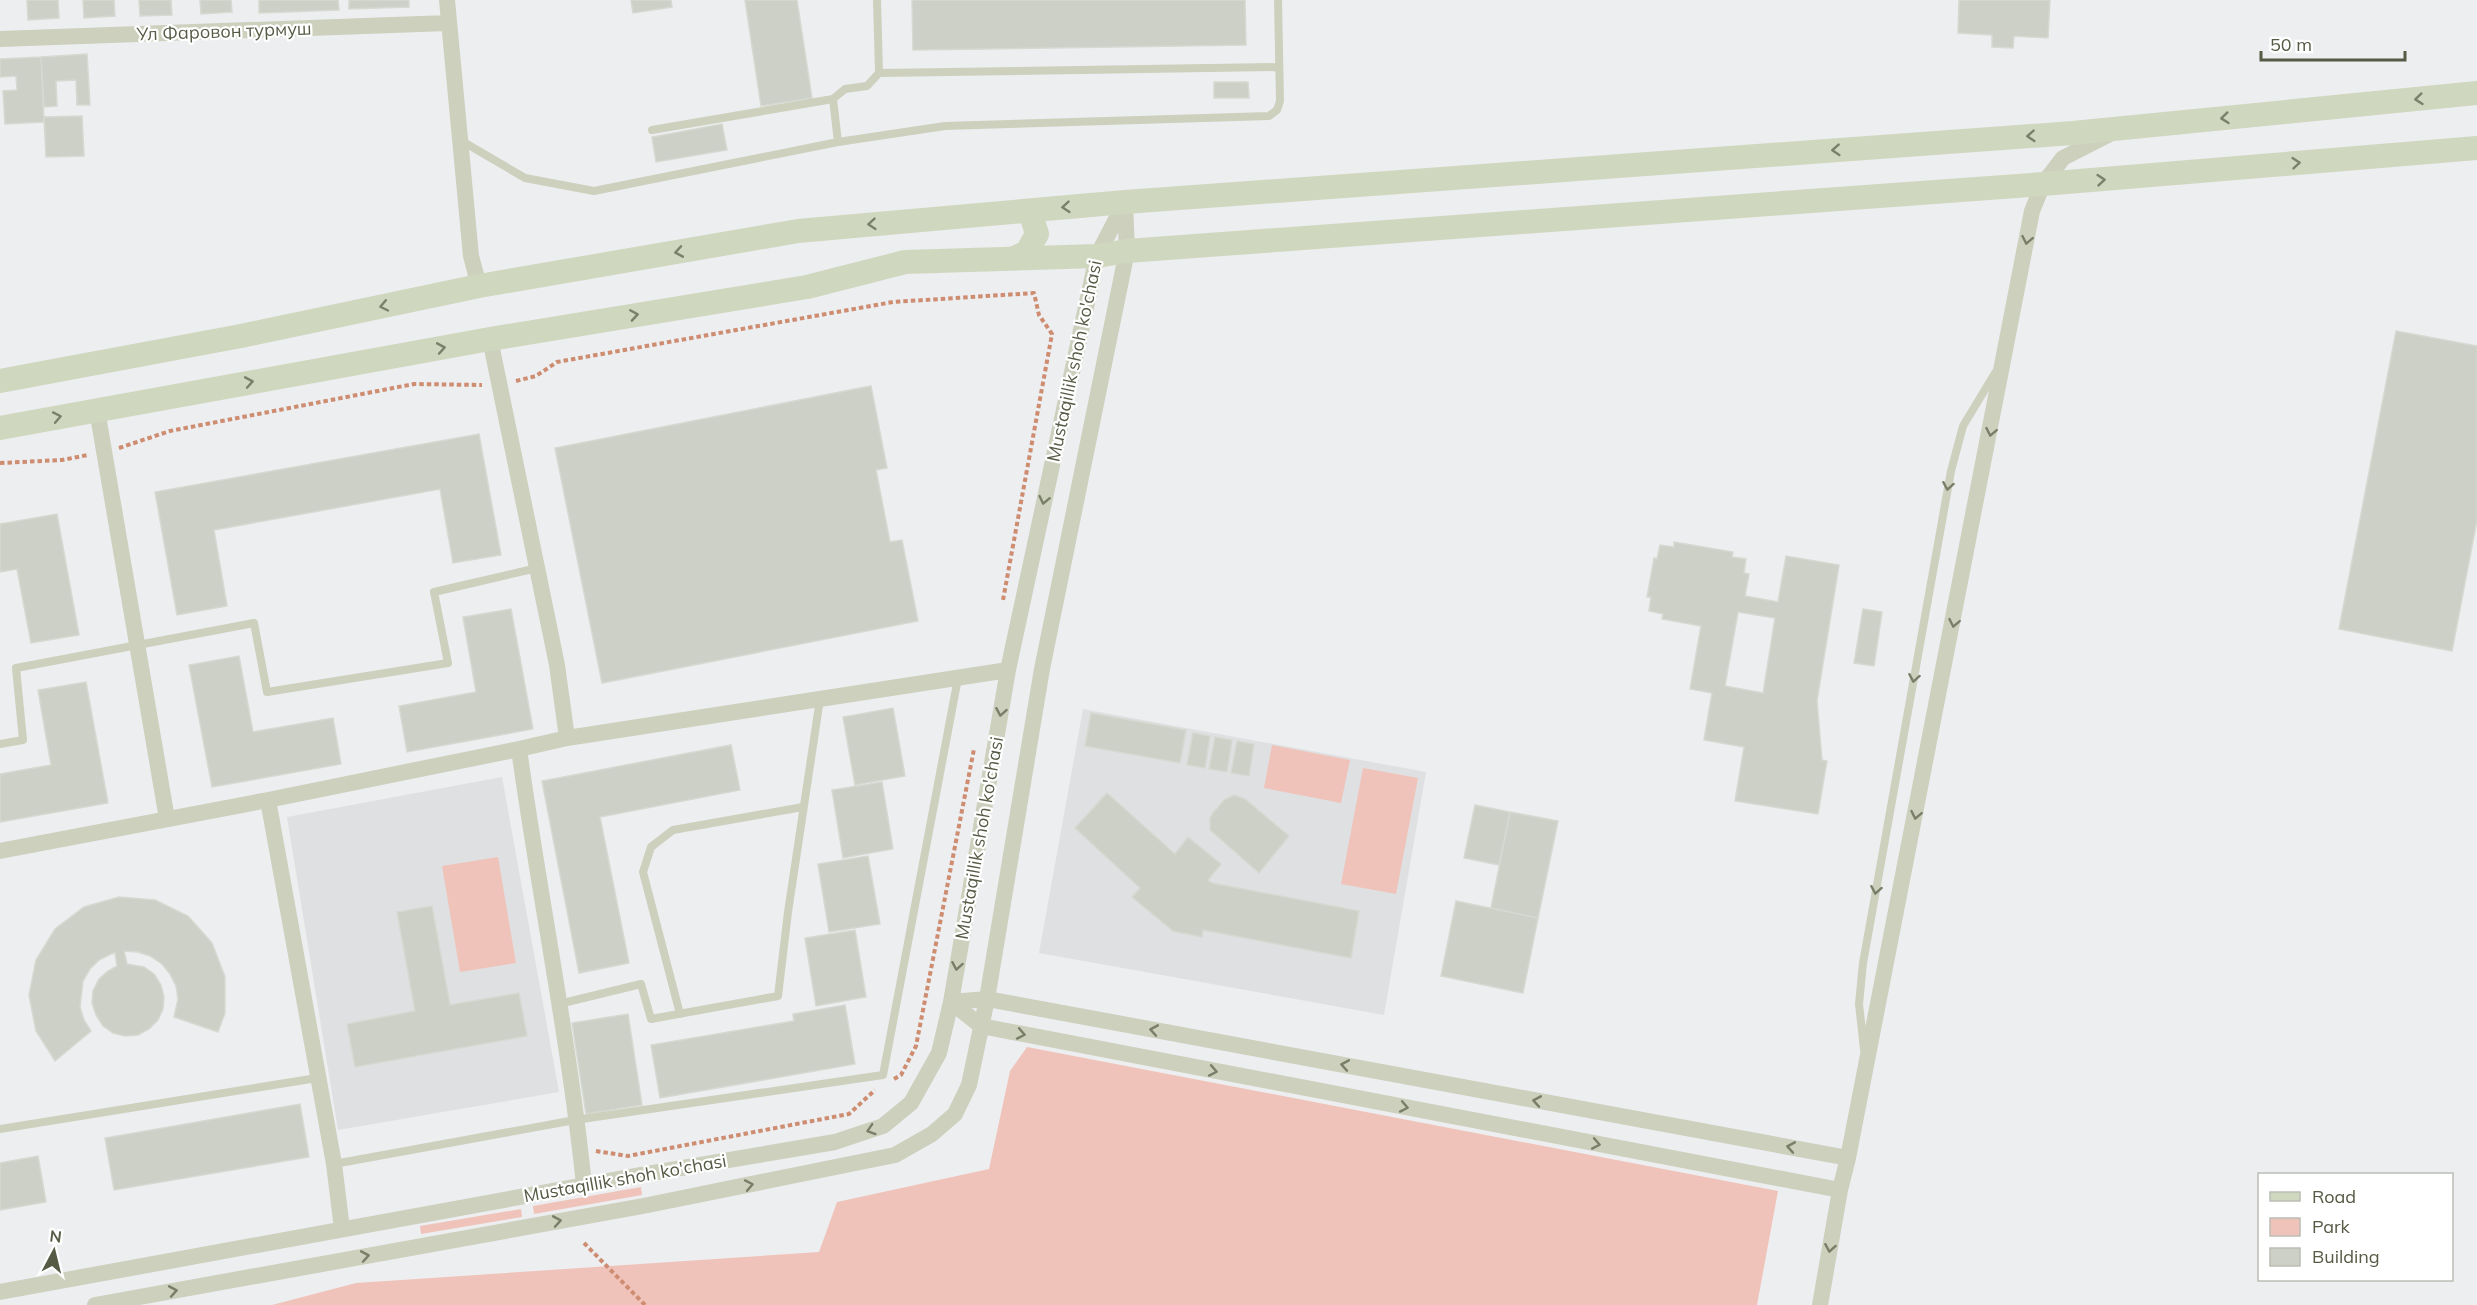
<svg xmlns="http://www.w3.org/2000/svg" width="2477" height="1305" font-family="Mulish,sans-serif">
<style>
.education{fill:#dee0e1}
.green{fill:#f0c3ba}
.building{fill:#cdd0c7;stroke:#d5d9d1;stroke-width:1.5;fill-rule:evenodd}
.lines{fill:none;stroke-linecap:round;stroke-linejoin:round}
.path{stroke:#ce8c71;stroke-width:4;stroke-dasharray:4.5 3;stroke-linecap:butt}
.lane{stroke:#ccd0bd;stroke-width:8}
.street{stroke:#ccd0bd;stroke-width:16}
.secondary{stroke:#d0d7bf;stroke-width:24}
.oneway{stroke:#7a806a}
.oneway2{stroke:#797e69}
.labels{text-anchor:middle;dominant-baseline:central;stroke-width:4.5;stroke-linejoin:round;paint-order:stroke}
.street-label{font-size:18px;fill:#555b45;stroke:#fff}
</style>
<rect width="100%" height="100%" fill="#edeef0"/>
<path class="education" d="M1083,709L1426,772L1384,1015L1039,953Z
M502,777L559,1092L338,1130L287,817Z"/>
<path class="green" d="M1272,745L1350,760L1341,803L1264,788Z
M1363,768L1418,778L1396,894L1341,884Z
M498,857L516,963L460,972L442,866Z
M1027,1047L1778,1191L1757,1305H272L356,1283L819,1252L837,1202L989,1169L1010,1071Z
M641,1187L642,1195L534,1214L533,1206Z
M521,1209L522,1217L421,1234L420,1226Z"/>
<path class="building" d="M27,0H58L59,18L28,20Z
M83,0H114L115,16L84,18Z
M139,0H171L172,15L140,16Z
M200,0H231L232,12L201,14Z
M259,0H338L339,10L259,13Z
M349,0H409V7L349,9Z
M631,0H671L672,7L633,13Z
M745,0H797L812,98L761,106Z
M912,0H1245L1246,45L913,50Z
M1959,0H2050L2048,38L2014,36L2013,48L1992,47V35L1958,33Z
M87,54L90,105H77L76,80L56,81L57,106L44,107L41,57Z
M41,57L44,122L5,124L3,91L17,90L16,76L0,77V59Z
M1214,82H1248L1249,98H1214Z
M82,116L84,156L46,157L44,117Z
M722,124L727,150L656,162L652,137Z
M2396,331L2477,346V520L2452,651L2339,629Z
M871,386L887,468L876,470L890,542L902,540L918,621L602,683L555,448Z
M479,434L501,555L453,563L440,489L214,530L227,606L177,615L155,492Z
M57,514L79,635L31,643L17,569L0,572V524Z
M1674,542L1733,552L1732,557L1746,559L1744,573L1749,574L1745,596L1778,602L1786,556L1839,565L1817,701L1822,760L1827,761L1818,814L1735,801L1744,747L1704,740L1712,693L1690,689L1701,626L1662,619L1663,614L1649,611L1651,597H1647L1654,558L1657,559L1660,545L1674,547ZM1738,612L1775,618L1763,693L1725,686Z
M511,609L533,729L407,752L399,706L476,692L463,617Z
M1863,609L1882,612L1874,666L1854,663Z
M239,656L253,732L333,718L341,764L212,787L189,665Z
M86,682L108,803L0,822V774L51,765L38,690Z
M893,708L905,776L855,785L843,717Z
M1091,713L1186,730L1180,763L1085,746Z
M1193,733L1210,736L1205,768L1187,765Z
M1215,737L1232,740L1227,772L1209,769Z
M1237,741L1254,744L1249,776L1231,773Z
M731,745L740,790L600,817L629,963L579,973L542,781Z
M882,782L893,849L843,858L832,790Z
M1107,793L1175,854L1188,837L1221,864L1208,880L1212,883L1359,911L1351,958L1203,930L1202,937L1173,931L1132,897L1140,888L1075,828Z
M1234,795L1245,799L1289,836L1259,873L1210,830V818L1213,813L1224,800Z
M1475,805L1510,812L1499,865L1464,858Z
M1510,812L1558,821L1538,918L1491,908Z
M868,856L880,924L829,932L818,864Z
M119,897L155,900L188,916L212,943L225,977V1013L218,1032L174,1017L178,999L176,986L170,974L162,964L150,956L138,952L124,951L127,964L144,967L154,974L161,985L164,997L163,1009L158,1020L149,1029L138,1035L125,1036L113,1033L103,1026L96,1015L92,1003L93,991L99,979L108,971L117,966L115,953L111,954L99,960L90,969L83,981L80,1007L84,1020L91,1031L55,1061L36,1031L29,995L36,960L55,929L84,907Z
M1456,901L1538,918L1523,993L1441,976Z
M432,906L450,1005L519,993L527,1036L355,1067L347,1024L415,1011L397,912Z
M855,930L866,997L816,1006L805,938Z
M845,1005L855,1064L660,1098L651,1045L794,1021L793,1014Z
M628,1014L642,1105L586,1114L572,1023Z
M300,1104L309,1157L114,1190L105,1138Z
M38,1156L46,1202L0,1210V1163Z"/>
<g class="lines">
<path class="path" d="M516,381L536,376L557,362L893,302L1034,293L1039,315L1052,334L1003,600
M119,448L170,431L414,384L482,385
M0,463L62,460L88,455
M894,1079L901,1075L916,1046L974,749
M596,1151L628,1156L849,1114L875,1090
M584,1243L645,1305"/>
<path class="lane" d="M879,73L1279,67
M652,130L833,99
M460,140L525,178L594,191L838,142L945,126L1269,116L1277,110L1280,101L1278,0
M838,142L833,99L845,89L867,86L879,73L877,0
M0,744L23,740L16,668L254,623L267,692L448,663L434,592L537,568
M559,1004L641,984L651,1019L778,996L788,912L820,699
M680,1014L643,872L651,847L673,830L803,807
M1864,1049L1859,1004L1863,963L1951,471L1963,426L1995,373
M0,1129L317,1078
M334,1164L575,1120L883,1075L958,678"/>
<path class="street" d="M447,0L471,256L479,286
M0,39L448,23
M490,339L557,665L567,738
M97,410L167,819
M268,800L334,1164L342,1229
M0,851L268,800L519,749
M951,1002L981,1026L1840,1190
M951,1002L987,999L1848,1158
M584,1185C569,1039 539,894 519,749L567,738L1008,670
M0,1292L640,1175L835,1142L883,1126L911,1103L939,1053L951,1002L1008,670L1097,256L1125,202
M95,1305L643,1206L895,1155L932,1134L955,1114L969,1085L987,999L1042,669L1127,251L1125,203
M1820,1305L1840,1190L1848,1158L2032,211L2043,184L2063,158L2110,134"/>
<path class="secondary" d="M1012,259L1027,252L1037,234L1030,211
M0,381L241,336L479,286L798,231L1125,202L2073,133L2477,93
M0,428L490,339L807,287L905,262L1097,256L1127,251L2043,184L2477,148"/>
</g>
<defs><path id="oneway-chevron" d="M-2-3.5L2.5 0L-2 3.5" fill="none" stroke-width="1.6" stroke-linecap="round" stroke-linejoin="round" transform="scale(1.5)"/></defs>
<g class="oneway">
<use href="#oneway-chevron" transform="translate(2419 99) rotate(174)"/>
<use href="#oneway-chevron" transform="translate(2225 118) rotate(174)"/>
<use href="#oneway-chevron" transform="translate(2031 136) rotate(176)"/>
<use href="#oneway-chevron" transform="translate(1836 150) rotate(176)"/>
<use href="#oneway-chevron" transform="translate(2296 163) rotate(-5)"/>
<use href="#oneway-chevron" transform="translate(2101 180) rotate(-5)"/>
<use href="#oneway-chevron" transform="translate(1066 207) rotate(175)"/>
<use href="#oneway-chevron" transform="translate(872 224) rotate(175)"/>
<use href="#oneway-chevron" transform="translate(679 252) rotate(170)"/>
<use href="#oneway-chevron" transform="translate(384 306) rotate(168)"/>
<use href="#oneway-chevron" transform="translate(634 315) rotate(-9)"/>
<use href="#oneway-chevron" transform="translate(441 348) rotate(-10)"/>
<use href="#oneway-chevron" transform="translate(249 382) rotate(-10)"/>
<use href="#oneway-chevron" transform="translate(57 417) rotate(-11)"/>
</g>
<g class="oneway2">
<use href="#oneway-chevron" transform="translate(2027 240) rotate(101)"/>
<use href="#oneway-chevron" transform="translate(1991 432) rotate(101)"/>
<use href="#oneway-chevron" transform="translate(1948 486) rotate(100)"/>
<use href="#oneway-chevron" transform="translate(1044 500) rotate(102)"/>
<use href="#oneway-chevron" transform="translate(1954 623) rotate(101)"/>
<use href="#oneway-chevron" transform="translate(1914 678) rotate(100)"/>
<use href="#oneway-chevron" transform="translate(1001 712) rotate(100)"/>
<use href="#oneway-chevron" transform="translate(1916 815) rotate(101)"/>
<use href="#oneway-chevron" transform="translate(1876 890) rotate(100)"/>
<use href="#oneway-chevron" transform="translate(957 966) rotate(100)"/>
<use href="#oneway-chevron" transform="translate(1154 1030) rotate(-170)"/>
<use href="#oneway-chevron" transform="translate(1021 1034) rotate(11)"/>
<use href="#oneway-chevron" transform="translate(1345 1065) rotate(-170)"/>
<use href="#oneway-chevron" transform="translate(1213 1071) rotate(11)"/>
<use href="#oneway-chevron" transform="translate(1537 1101) rotate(-170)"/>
<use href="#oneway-chevron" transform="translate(1404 1107) rotate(11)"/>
<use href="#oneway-chevron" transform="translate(871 1130) rotate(162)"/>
<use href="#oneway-chevron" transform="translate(1596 1144) rotate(11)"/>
<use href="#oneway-chevron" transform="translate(1791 1147) rotate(-170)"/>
<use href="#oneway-chevron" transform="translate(749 1185) rotate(-11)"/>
<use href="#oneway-chevron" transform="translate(557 1221) rotate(-10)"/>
<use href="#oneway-chevron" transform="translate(1830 1248) rotate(100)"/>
<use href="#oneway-chevron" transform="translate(365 1256) rotate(-10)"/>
<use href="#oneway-chevron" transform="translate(173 1291) rotate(-10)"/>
</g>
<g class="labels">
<g class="street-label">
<text transform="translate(224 31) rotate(-2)">Ул Фаровон турмуш</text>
<text transform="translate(1074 361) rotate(-78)">Mustaqillik shoh ko'chasi</text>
<text transform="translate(979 838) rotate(-80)">Mustaqillik shoh ko'chasi</text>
<text transform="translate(625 1178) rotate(-10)">Mustaqillik shoh ko'chasi</text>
</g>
</g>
<rect x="2258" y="1173" width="195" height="108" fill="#ffffff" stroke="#bbbdb5" stroke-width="1.5"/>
<rect x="2270" y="1192" width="30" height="9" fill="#d0d7bf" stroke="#bbbdb5" stroke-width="1.5"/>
<text x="2312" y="1203" font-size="18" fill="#555b45">Road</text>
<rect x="2270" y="1218" width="30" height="18" fill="#f0c3ba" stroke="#bbbdb5" stroke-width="1.5"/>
<text x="2312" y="1233" font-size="18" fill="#555b45">Park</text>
<rect x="2270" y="1248" width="30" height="18" fill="#cdd0c7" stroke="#bbbdb5" stroke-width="1.5"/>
<text x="2312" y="1263" font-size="18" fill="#555b45">Building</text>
<g transform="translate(54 1251) rotate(7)" stroke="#ffffff" stroke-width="4.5" paint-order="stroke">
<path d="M0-4.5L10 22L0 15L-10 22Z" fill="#555b45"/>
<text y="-9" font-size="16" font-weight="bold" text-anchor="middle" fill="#555b45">N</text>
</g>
<path d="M2261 51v9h144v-9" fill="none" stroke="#555b45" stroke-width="3"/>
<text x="2270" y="51" font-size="18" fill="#555b45" stroke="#ffffff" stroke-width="4.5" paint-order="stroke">50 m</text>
</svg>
